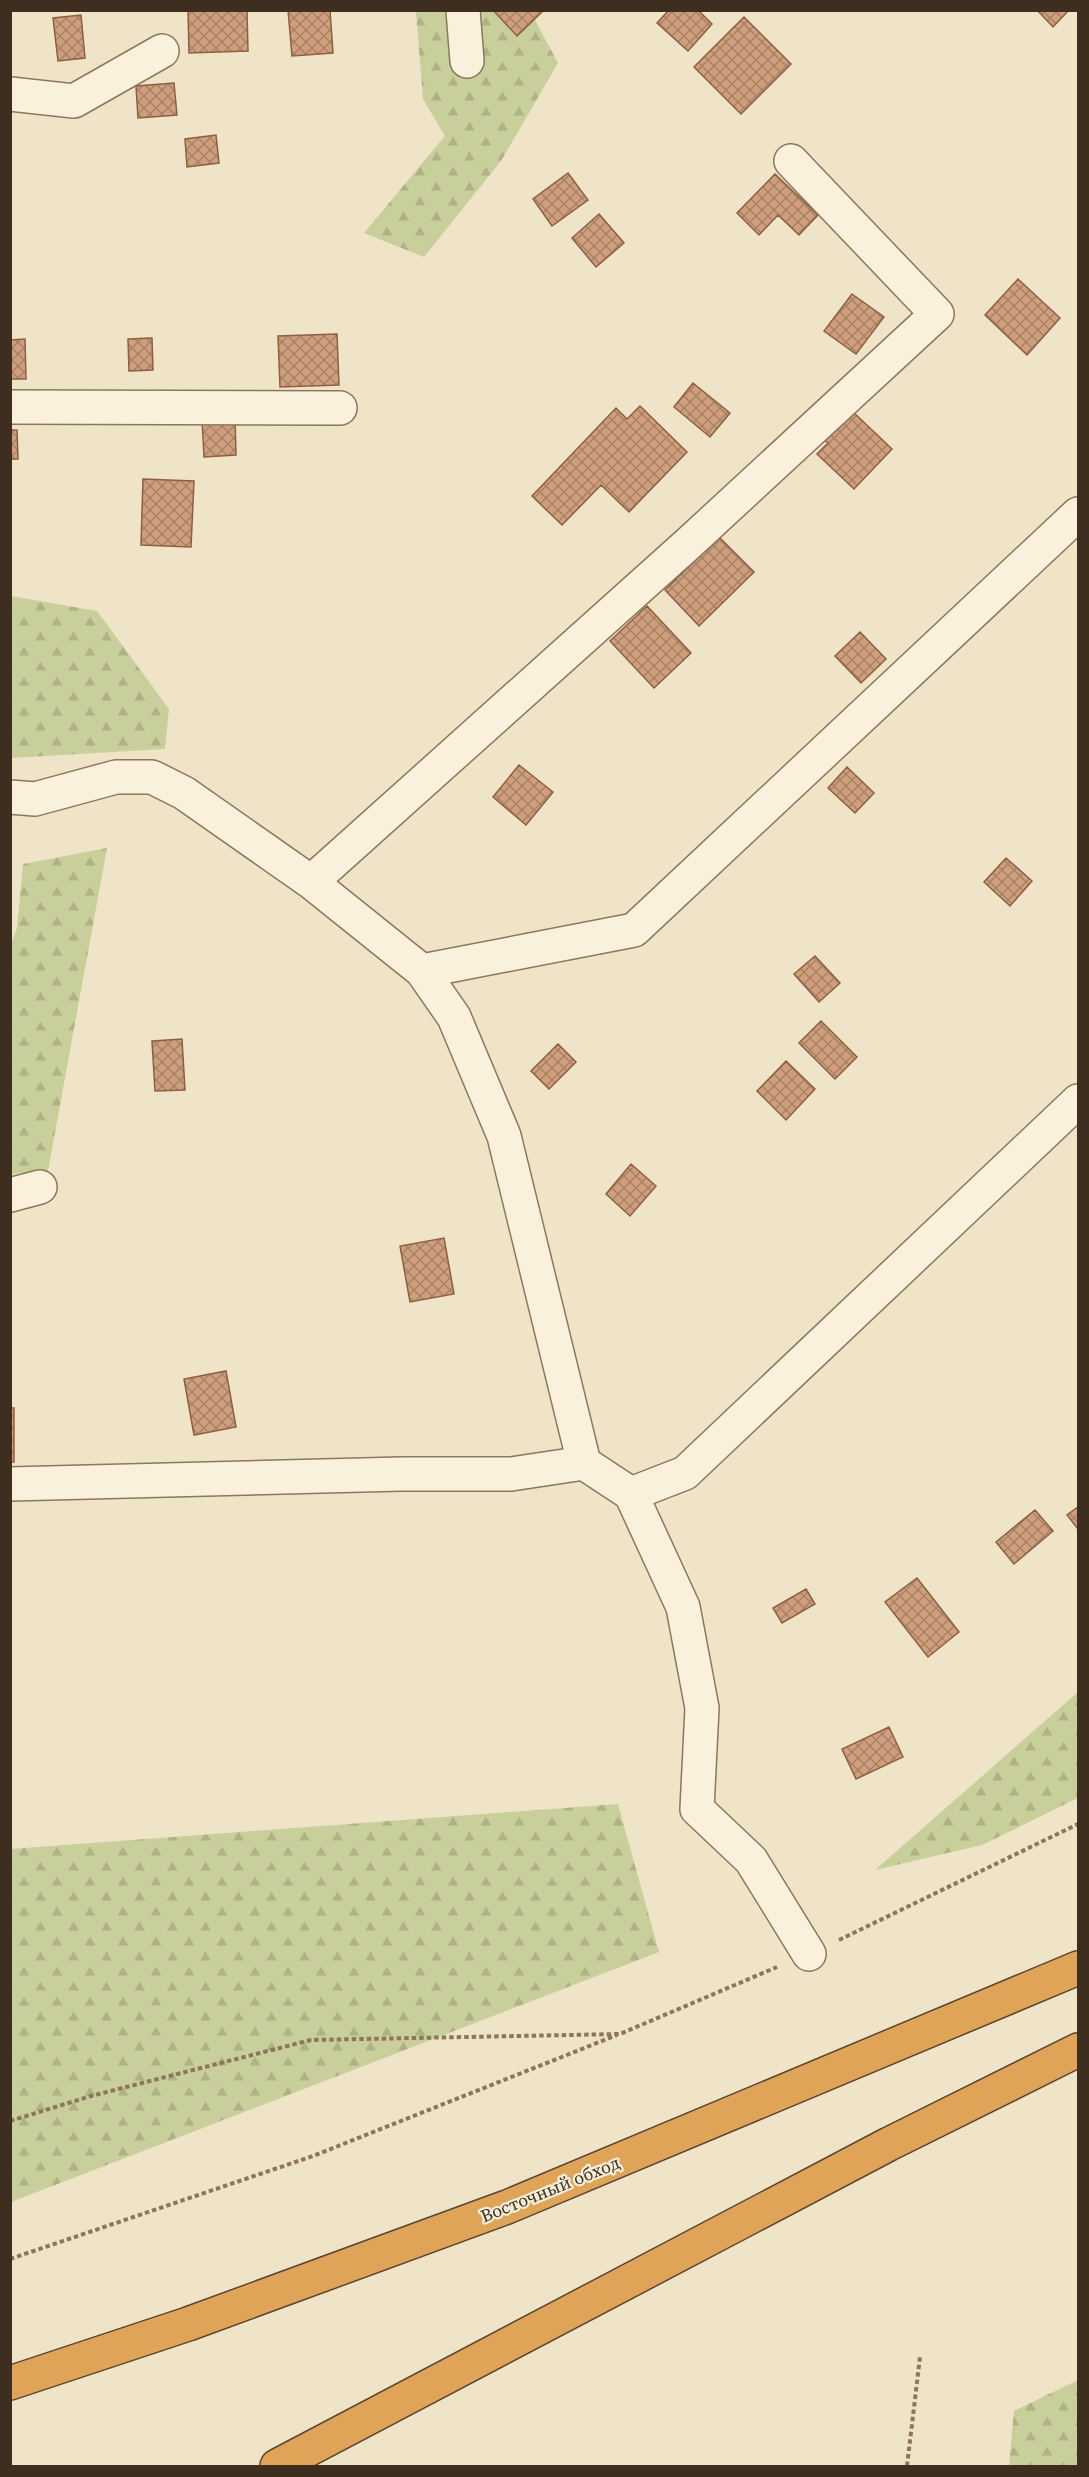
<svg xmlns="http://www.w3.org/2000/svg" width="1089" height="2477" font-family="'Source Serif 4',serif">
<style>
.forest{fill:url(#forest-firs)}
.building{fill:url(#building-cross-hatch);stroke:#8d5f41;stroke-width:1.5}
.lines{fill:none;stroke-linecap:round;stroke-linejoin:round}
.minor-casing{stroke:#8d765c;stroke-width:36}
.highway-casing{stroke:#5b4430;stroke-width:36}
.path{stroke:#8d765c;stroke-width:4;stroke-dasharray:4.5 3;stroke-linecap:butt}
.minor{stroke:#faf1dc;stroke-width:33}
.highway{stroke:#e0a458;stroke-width:33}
.labels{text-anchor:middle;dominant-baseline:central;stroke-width:4.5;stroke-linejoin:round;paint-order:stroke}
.street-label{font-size:18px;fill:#3d2e20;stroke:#f7eed8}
</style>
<defs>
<pattern id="forest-firs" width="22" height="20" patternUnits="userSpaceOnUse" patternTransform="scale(1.5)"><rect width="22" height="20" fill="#c9cf9b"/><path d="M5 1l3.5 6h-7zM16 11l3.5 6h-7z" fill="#aeb285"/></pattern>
<pattern id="building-cross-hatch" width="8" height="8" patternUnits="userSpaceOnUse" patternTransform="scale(1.5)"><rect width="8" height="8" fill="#cf9f7d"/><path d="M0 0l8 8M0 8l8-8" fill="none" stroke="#a98266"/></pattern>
</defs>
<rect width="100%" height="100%" fill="#f0e4c8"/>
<path class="forest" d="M416,11H530L558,63L501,161L424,257L364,233L445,136L423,99Z
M11,596L97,611L169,709L165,749L11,758Z
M107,848L48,1171L11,1174L10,947L17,928L23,864Z
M1078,1692V1798L982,1845L875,1870Z
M618,1804L659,1952L11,2202V1849Z
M1078,2380V2466H1009L1014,2411Z"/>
<path class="building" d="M188,10H247L248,51L189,53Z
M288,10H330L333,53L292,56Z
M493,10H544L517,36Z
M669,10H698L712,24L688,51L657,23Z
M1037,10H1069L1053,27Z
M81,15L85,58L58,61L53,18Z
M744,17L791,64L741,114L694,67Z
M174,83L177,115L138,118L136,86Z
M216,135L219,163L187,167L185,139Z
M568,173L588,200L552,226L533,199Z
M775,174L818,215L799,235L778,215L759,235L737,213Z
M599,214L624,243L596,267L572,238Z
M1018,279L1060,318L1027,355L985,315Z
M852,294L884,317L856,354L824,331Z
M337,334L339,385L280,387L278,336Z
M152,338L153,370L129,371L128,339Z
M25,339L26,379H10V340Z
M693,383L730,413L710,437L674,407Z
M640,406L687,452L629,512L601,485L562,525L532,496L616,408L627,419Z
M851,410L892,449L854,489L817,454L828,443L823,439Z
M235,417L236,455L204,457L202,419Z
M10,430H17L18,459H10Z
M143,479L194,481L191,547L141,545Z
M719,537L754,572L699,626L665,590Z
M647,606L691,653L654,688L610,641Z
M860,632L886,659L861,683L835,656Z
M519,765L553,792L526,825L493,797Z
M847,767L874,793L855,813L828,788Z
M1006,858L1032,881L1010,906L984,882Z
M815,956L840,983L819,1002L794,974Z
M821,1021L857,1057L835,1079L799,1043Z
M182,1039L185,1090L155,1091L152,1041Z
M558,1044L576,1062L549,1089L531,1071Z
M786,1061L815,1089L786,1120L757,1091Z
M631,1164L656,1186L630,1216L606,1194Z
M444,1238L454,1294L410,1302L400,1246Z
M226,1371L236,1427L194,1435L184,1379Z
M10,1408H14V1462H10Z
M1078,1507V1529L1067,1515Z
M1035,1510L1053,1531L1014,1564L996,1542Z
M917,1578L959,1632L928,1657L885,1602Z
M806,1589L815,1604L782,1623L773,1608Z
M889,1727L903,1757L856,1779L842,1749Z"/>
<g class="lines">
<defs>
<path id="minor" d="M463,10L467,61
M10,94L74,101L162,51
M10,407L340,408
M10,797L35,799L116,777H152L184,793L311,882L422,971L454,1017L504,1136L584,1463L631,1494L683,1607L702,1708L697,1809L751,1860L809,1954
M311,882L689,543L937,314L791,161
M422,971L634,930L1078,514
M10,1195L40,1187
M10,1484L401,1474H511L584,1463
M631,1494L685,1473L1078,1101"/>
<path id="highway" d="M10,2383L188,2324L507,2207L1078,1968
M277,2466L889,2144L1078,2050"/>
</defs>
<use href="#minor" class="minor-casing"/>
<use href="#highway" class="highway-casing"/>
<path class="path" d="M839,1940L1078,1824
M10,2121L91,2096L311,2040L620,2034L777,1967
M10,2259L313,2156L617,2035
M907,2466L920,2357"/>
<use href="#minor" class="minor"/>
<use href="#highway" class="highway"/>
</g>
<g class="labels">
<g class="street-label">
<text transform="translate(550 2189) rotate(-22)">Восточный обход</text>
</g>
</g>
<rect width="1089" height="2477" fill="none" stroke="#3d2e20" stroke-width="24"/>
</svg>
